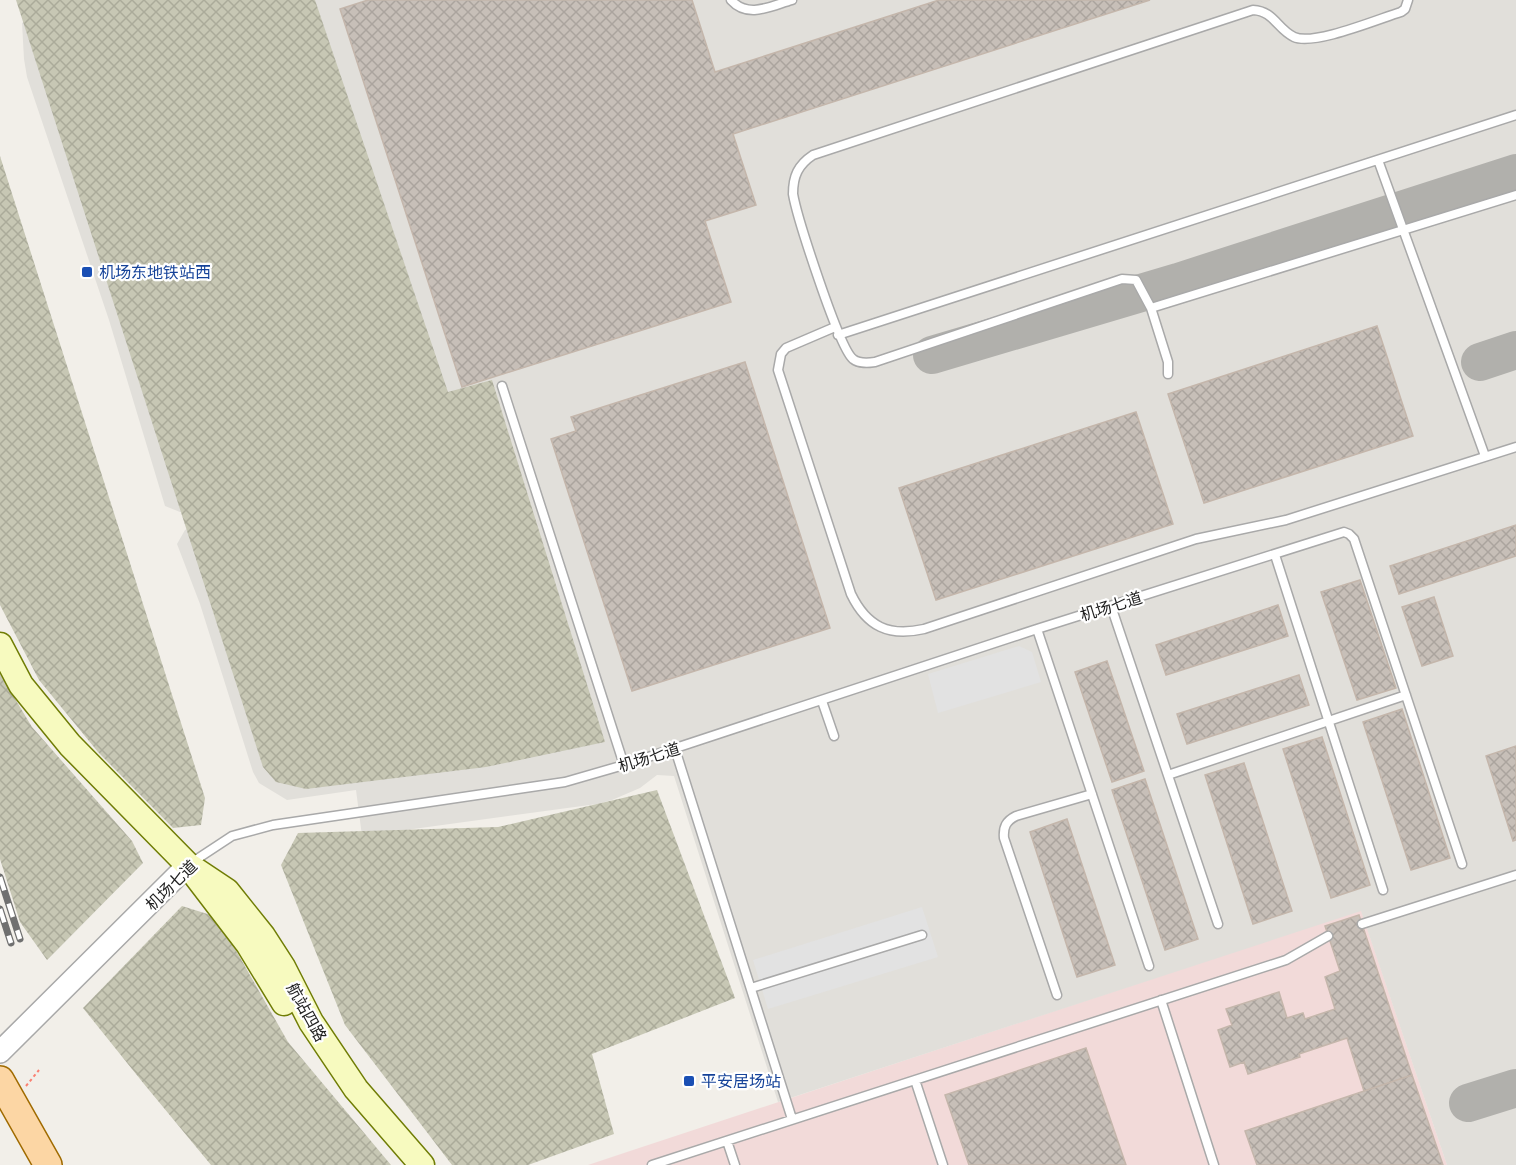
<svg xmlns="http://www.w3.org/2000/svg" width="1516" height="1165" font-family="Inter,'Noto Sans SC',sans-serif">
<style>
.commercial{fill:#f2dad9}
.airport{fill:#e1dfda}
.construction{fill:url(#construction-cross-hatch)}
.parking{fill:#e2e2e2}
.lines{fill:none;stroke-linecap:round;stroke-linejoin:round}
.taxiway{stroke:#b1b0ac;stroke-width:38}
.building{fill:url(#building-cross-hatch);stroke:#c4b6ab;stroke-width:1.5}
.service-casing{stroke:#a9a9a9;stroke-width:11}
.tertiary-casing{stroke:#a9a9a9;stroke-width:24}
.secondary-casing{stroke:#707d05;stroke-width:27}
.primary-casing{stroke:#a06b00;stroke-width:30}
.path{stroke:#fa8072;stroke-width:2;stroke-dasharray:3 3;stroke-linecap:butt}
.service{stroke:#fff;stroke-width:8}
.tertiary{stroke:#fff;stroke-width:21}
.secondary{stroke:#f7fabf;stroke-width:24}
.primary{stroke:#fcd6a4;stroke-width:27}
.rail-casing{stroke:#707070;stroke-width:7}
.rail{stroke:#fff;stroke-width:4.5;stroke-dasharray:14;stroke-linecap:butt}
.transit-dot{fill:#1a4fb4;stroke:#fff;stroke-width:2}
.labels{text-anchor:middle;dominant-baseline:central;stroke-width:4.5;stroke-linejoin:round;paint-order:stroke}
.transit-label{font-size:16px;fill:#164399;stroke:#fff;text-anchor:start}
.street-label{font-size:16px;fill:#222;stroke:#fff}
</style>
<defs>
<pattern id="construction-cross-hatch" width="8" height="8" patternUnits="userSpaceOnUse" patternTransform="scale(1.5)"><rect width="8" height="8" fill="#c7c7b4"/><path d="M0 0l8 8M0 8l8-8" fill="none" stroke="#abab9a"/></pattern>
<pattern id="building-cross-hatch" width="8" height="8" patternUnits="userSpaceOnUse" patternTransform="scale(1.5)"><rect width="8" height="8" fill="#c7bfb8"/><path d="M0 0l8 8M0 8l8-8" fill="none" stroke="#aba49e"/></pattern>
</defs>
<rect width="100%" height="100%" fill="#f2efe9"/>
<path class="commercial" d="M1361,910L1447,1165H588L630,1151Z"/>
<path class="airport" d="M24,0H1516V1165H1447L1361,911L778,1102L674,776L657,775L640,788L612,800L597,804L362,836L356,790L287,800L259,783L253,772L200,604L177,544L185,530L191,527L187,513L180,512L165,506L109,320L27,77L24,59L22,23L37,14Z"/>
<path class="construction" d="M16,0H315L448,392L492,380L605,742L486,767L306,789L276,782L263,767Z
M0,156L205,798L201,825L173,828L98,752L39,680L0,605Z
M0,674L32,727L132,841L143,863L47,960L20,922L0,859Z
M657,790L735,998L592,1054L614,1134L528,1165H452L345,1025L281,865L298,833L498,827Z
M182,906L217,917L288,1042L391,1165H211L144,1084L83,1008Z"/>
<path class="parking" d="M1019,646L1032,652L1041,682L938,713L928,674Z
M922,907L938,957L768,1009L753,960Z"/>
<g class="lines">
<path class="taxiway" d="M932,355L1178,282L1516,173
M1480,362L1516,350
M1468,1103L1516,1088"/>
</g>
<path class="building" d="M368,0H692L715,72L939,0H1150L733,134L756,205L705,221L731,302L462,387L340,9Z
M1377,326L1413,436L1204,503L1168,394Z
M745,362L830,628L632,691L551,439L576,431L571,417Z
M1136,412L1173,524L936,600L899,488Z
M1516,525V556L1399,594L1390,566Z
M1360,580L1396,688L1357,700L1321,592Z
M1434,597L1453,656L1422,666L1402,607Z
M1278,605L1288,636L1166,675L1156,645Z
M1107,661L1144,771L1112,782L1075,672Z
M1299,675L1309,705L1187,744L1177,714Z
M1402,709L1450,858L1411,870L1363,722Z
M1322,737L1370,885L1331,898L1283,749Z
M1516,746V840L1513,841L1486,756Z
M1244,763L1292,911L1253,924L1205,775Z
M1145,779L1198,939L1165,950L1112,790Z
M1067,819L1115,965L1077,977L1030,832Z
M1359,915L1412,1075L1364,1091L1347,1038L1299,1054L1300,1057L1248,1074L1244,1062L1230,1067L1218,1030L1232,1025L1226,1009L1279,992L1287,1018L1303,1013L1305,1019L1335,1009L1325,977L1340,971L1325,926Z
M1086,1048L1126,1165H969L945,1095Z
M1412,1075L1443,1165H1257L1245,1131Z"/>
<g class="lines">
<defs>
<path id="service" d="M731,0C748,19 771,6 792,0
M1408,0L1405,9L1401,12C1378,19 1314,46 1294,37C1277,29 1274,11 1253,10L813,155C798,165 793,176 793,194C797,217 839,348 853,359C859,364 868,363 875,362L1122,279L1136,280L1151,308L1516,195
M1378,160L1485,456
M1151,308L1168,362V374
M835,327L786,348L781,354L778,370L851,594C867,627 889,637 924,629L1196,539L1286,520L1516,447
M838,335L1516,115
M502,386L624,765
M1275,555L1383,890
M1111,606L1218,924
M1037,629L1149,966
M822,701L834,736
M675,749L792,1119
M1168,775L1406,695
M191,863L232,836L273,825L565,782L624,765L1037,629L1344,532L1349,534L1354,539L1462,864
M1362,924L1516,875
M751,988L922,935
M1057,995L1004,838C1003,827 1006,821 1016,816L1092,794
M1161,1000L1214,1165
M915,1080L943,1165
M727,1141L735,1165
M652,1165L1286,960L1328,936"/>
<path id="tertiary" d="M0,1052L188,865"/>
<path id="secondary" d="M0,645L21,685L70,745L188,865L227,891L263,936L283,967L311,1022L356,1089L422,1165
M196,876L248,944L284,1003"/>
<path id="primary" d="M0,1080L48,1165"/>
</defs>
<use href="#service" class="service-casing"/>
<use href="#tertiary" class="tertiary-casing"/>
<use href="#secondary" class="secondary-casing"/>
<use href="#primary" class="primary-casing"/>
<path class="path" d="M26,1086L39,1070"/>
<use href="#service" class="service"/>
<use href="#tertiary" class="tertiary"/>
<use href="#secondary" class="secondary"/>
<use href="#primary" class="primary"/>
<defs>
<path id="rail" d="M0,877L20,939
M0,909L11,943"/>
</defs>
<use href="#rail" class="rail-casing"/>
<use href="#rail" class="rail"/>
</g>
<g class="transit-dot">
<rect x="81" y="266" width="12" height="12" rx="3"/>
<rect x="683" y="1075" width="12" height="12" rx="3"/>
</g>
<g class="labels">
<g class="transit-label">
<text x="99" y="272">机场东地铁站西</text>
<text x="701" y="1081">平安居场站</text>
</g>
<g class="street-label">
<text transform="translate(1111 606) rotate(-17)">机场七道</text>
<text transform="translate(649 757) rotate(-17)">机场七道</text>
<text transform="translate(171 885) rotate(-44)">机场七道</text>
<text transform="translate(307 1012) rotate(61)">航站四路</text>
</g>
</g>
</svg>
